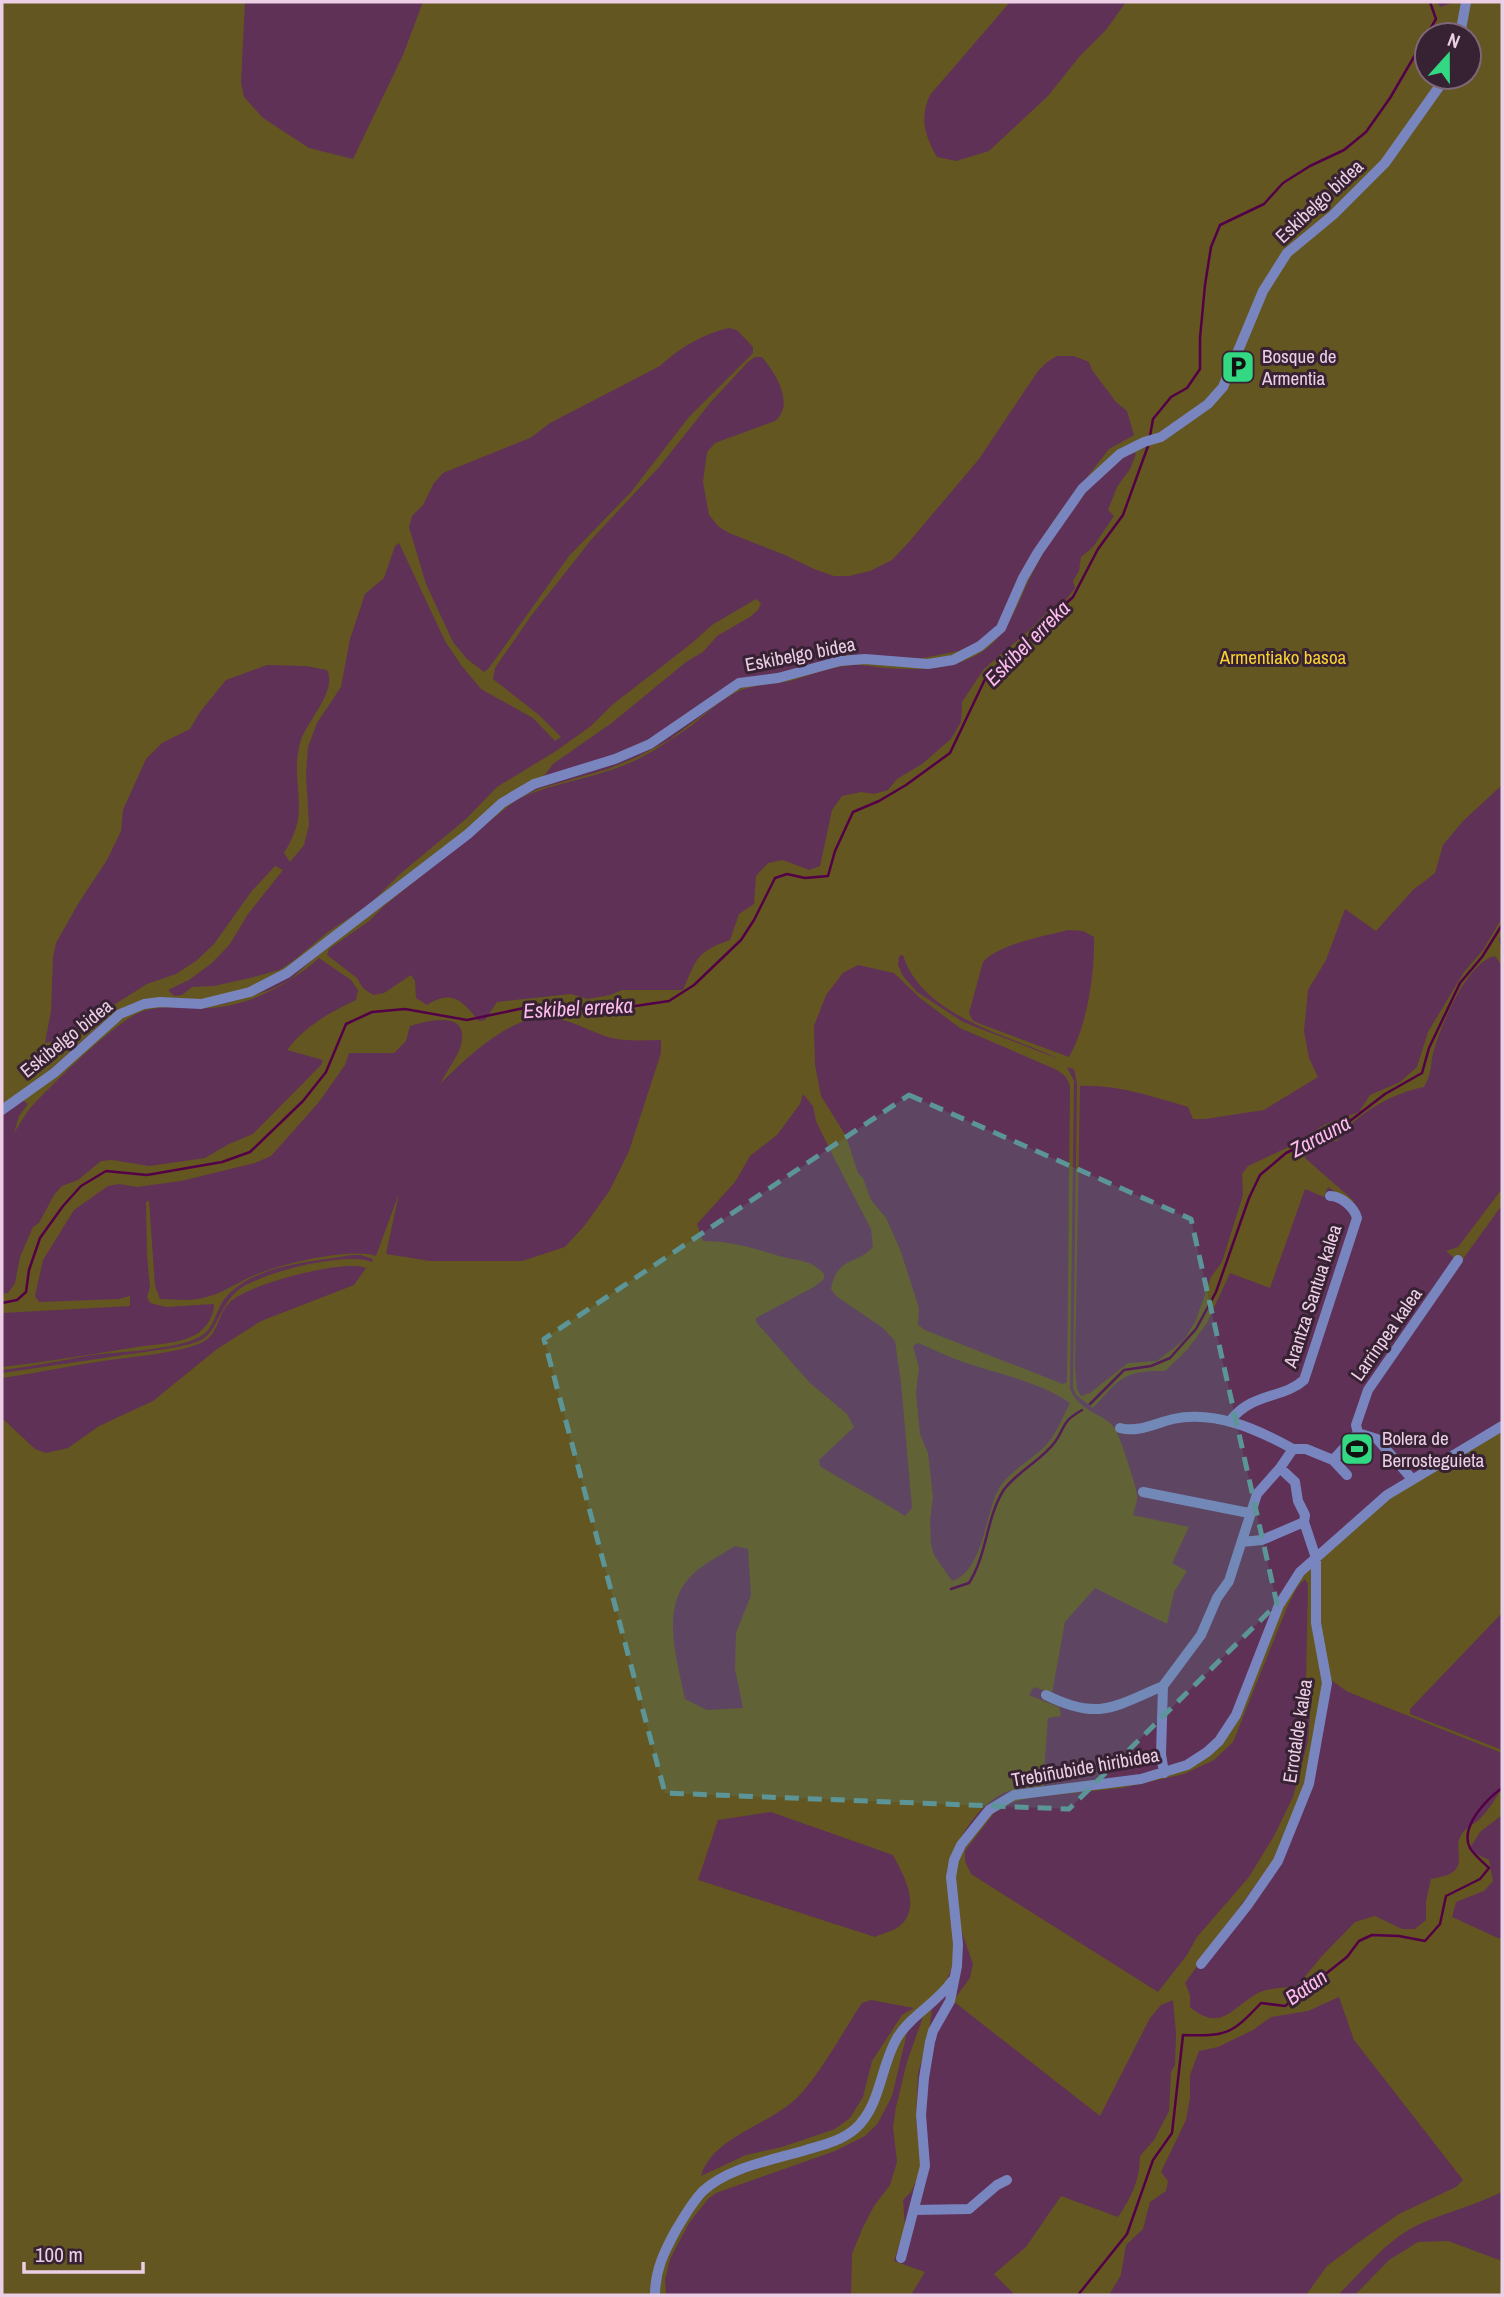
<svg xmlns="http://www.w3.org/2000/svg" width="1504" height="2297" font-family="'Archivo Narrow',sans-serif">
<style>
.green{fill:#645620;fill-rule:evenodd}
.lines{fill:none;stroke-linecap:round;stroke-linejoin:round}
.stream{stroke:#540049;stroke-width:2.5}
.minor{stroke:#7985bf;stroke-width:10}
.marked{fill:#5c9598;fill-opacity:0.2;stroke:#5c9598;stroke-width:5;stroke-dasharray:14 9;stroke-linejoin:round}
.labels{text-anchor:middle;dominant-baseline:central;stroke-width:6;stroke-linejoin:round;paint-order:stroke}
.street-label{font-size:19px;fill:#eccfe5;stroke:#372233}
.poi-label{font-size:19px;fill:#eccfe5;stroke:#372233;text-anchor:start}
.park-label{font-size:19px;fill:#f8d231;stroke:#372233}
.water-label{font-size:21px;font-style:italic;fill:#fdbbee;stroke:#372233}
</style>
<rect width="100%" height="100%" fill="#5f3156"/>
<path class="green" d="M2,2H245L241,83L244,97L263,118L309,148L353,159L403,55L423,2H1010L930,95C919,118 925,136 937,157L956,161L989,151L1048,96L1079,57L1106,30L1126,2H1436L1441,7L1454,2H1502V785L1463,821L1443,845L1435,873L1413,890L1376,931L1345,909L1326,960L1308,990L1304,1031L1309,1058L1318,1077L1264,1110L1205,1119H1193L1188,1107C1154,1097 1116,1084 1080,1086L1075,1366L1077,1389L1081,1396L1090,1393L1128,1363L1157,1361L1184,1340L1196,1320L1211,1277L1222,1262L1243,1195L1242,1174L1248,1166L1297,1143L1324,1125L1359,1112L1370,1095L1400,1082L1417,1067L1428,1032L1464,972L1483,950L1502,918V934L1499,939L1502,953V966L1495,956C1467,962 1441,1025 1434,1050C1430,1064 1432,1074 1424,1087C1392,1093 1355,1114 1337,1141H1322L1311,1144L1305,1158L1354,1201L1351,1202L1328,1187L1324,1197L1305,1189L1270,1288L1230,1273L1207,1323L1187,1350L1165,1371C1122,1371 1121,1378 1093,1408L1076,1395L1073,1387L1077,1084L1074,1069L1067,1067L1074,1081L1070,1389C1081,1413 1101,1412 1114,1427C1119,1432 1136,1486 1137,1494C1138,1501 1135,1508 1133,1515L1189,1527L1172,1563L1187,1571L1174,1592L1167,1624L1095,1588L1065,1622L1052,1693L1034,1687L1029,1695L1059,1707L1061,1716L1048,1718L1043,1786C1029,1788 1012,1788 1000,1795C974,1810 956,1842 947,1869C949,1900 958,1935 952,1965C946,1998 911,2007 896,2034C879,2063 879,2106 850,2128C835,2138 817,2142 800,2147C739,2166 704,2170 671,2230C658,2254 652,2267 652,2295H2V1418L35,1449L46,1453L68,1448L99,1426L153,1401L217,1349L261,1321L354,1285L366,1268C344,1259 247,1284 229,1303C218,1314 218,1335 203,1342C182,1353 127,1357 103,1361C69,1366 36,1373 2,1378V1373L172,1348C182,1346 194,1344 203,1339C216,1331 221,1305 237,1291C258,1273 346,1251 372,1262L373,1259L361,1255H352C311,1262 257,1264 227,1296C216,1307 216,1327 201,1336C176,1351 117,1351 86,1356C58,1361 30,1367 2,1370V1367C47,1362 92,1354 137,1347C155,1344 179,1344 195,1335C207,1328 214,1316 214,1304L166,1307L150,1303L147,1297L150,1287L147,1255L146,1202L149,1201L155,1286L160,1299C172,1299 186,1301 198,1299C217,1296 232,1286 248,1278C275,1265 349,1247 376,1256L399,1193L386,1254L430,1261H522L565,1247L585,1225L610,1190L629,1151L661,1053V1040C644,1040 625,1042 608,1037C589,1031 572,1020 552,1018C513,1012 466,1058 440,1084C446,1072 457,1058 461,1045C470,1010 429,1020 410,1026L406,1041L394,1053H349L345,1065L319,1102L271,1156L255,1163L181,1181L137,1187L119,1184L108,1186L74,1210L43,1260L35,1296L39,1302L119,1299L130,1296V1306L2,1313V1294L8,1293L15,1283L20,1257L33,1227L39,1223L54,1195L62,1186L78,1180L101,1161L112,1160L149,1166L205,1158L229,1144L253,1134L321,1065L323,1060L287,1050C304,1027 330,1012 356,1000L358,990L351,980L319,958C289,985 251,1005 210,1008C187,1009 163,1004 141,1012C114,1022 53,1084 32,1106C25,1114 20,1124 14,1133L19,1116L28,1104L21,1099L58,1072L109,1025L134,1010L157,1005L198,1006L224,1004L270,990L290,980L336,938L435,865L509,803L538,789L608,769L637,757L669,740L736,690L754,684L794,678L841,663L861,662L918,667L948,664L983,648L992,641L1005,627L1037,561L1088,487L1121,457L1146,445L1145,441L1120,452L1089,478L1038,548L1019,585L1005,619L986,640L976,647L961,653L921,662L871,658L841,659L797,672L755,679L733,686L667,736L641,750L595,769L530,786L511,795L434,859L333,934L288,976L262,987L216,1000H151L133,1003L103,1022L32,1086L2,1106ZM1469,3L1464,35H1469V77H1451L1422,116L1416,114L1444,77H1427V35H1458L1463,4ZM729,328L737,330L753,347V353L689,417L631,492L569,556L489,668L484,672L467,659L453,642L426,584L409,527L412,516L423,505L434,483L443,473L530,438L550,423L660,366C680,347 703,334 729,328ZM1057,356H1074L1089,362L1092,370L1116,402L1127,411L1134,435L1109,449L1059,513L1028,559L999,624L988,635L975,644L959,651L913,660L848,655L787,671L741,680L716,693L669,730L636,749L592,767L556,776H544L553,764L613,722L686,662L703,652L717,636L750,617L758,610L761,603L756,599L712,625L692,643L612,705L591,726L556,751L497,787L466,819L400,874L370,904L328,932L293,961L279,970L254,977L214,986L192,987L182,995L174,996L168,990L189,980L212,963L230,944L248,914L283,870L275,866L251,892L214,944L196,961L176,974L147,984L58,1040L45,1043L51,1011L53,957L56,943L78,904L107,860L121,831L123,810L146,759L162,743L190,729L200,712L226,680L267,665L306,666L327,670C338,691 306,721 300,743C289,787 313,808 284,853L290,862L304,845L309,825L306,775L308,747L317,723L341,687L350,639L365,594L384,578L395,546L399,543L445,641L461,665L481,689L533,718L555,741L561,737L539,715L493,679L495,668L531,616L591,540L660,466L710,403L748,362L755,357H762C776,374 795,404 775,421L715,443L707,452L703,482L709,515L719,527L729,533L785,555L814,569L834,576H849L870,571L892,560L909,542L979,459L1038,371L1047,362ZM1133,452L1136,454L1130,469L1117,487L1108,510L1114,516L1093,547L1081,557L1079,571L1073,581L1075,588L1062,605L1050,609L1033,627L984,669L962,702L961,722L951,739L922,764L897,779L888,790L874,794L861,792L842,796L832,810L820,866L809,870L783,860L768,863L756,876L754,904L739,914L730,940C696,952 697,958 683,990H622L610,995L588,999L571,994L497,1002L485,1020L479,1021C462,1001 453,989 427,1005L416,998L415,981L411,975L384,993L373,995L363,988L357,978L327,955L329,949L369,921L384,906L516,800C556,781 602,778 642,757C659,748 675,737 691,726C708,713 727,693 748,688C762,684 776,684 790,681C811,675 831,667 852,665C862,664 873,667 884,668C916,670 947,671 977,655C1007,639 1016,606 1030,578C1050,538 1091,470 1133,452ZM1068,930L1083,931L1094,937C1095,973 1087,1026 1069,1057L973,1021L969,1013L983,962C999,944 1045,936 1068,930ZM903,955C917,1002 974,1025 1016,1041C1030,1047 1044,1051 1056,1058L963,1022L917,992L903,976L898,965L899,956ZM858,965L894,973L920,998L960,1028L1057,1070L1066,1077L1070,1086L1067,1382L1063,1384L925,1330L918,1325L919,1308L900,1249L886,1218L871,1200L863,1178L858,1173L846,1136L821,1096L815,1065L814,1026L826,995L843,973ZM803,1094L813,1106L816,1121L835,1160L871,1229L873,1247C856,1266 838,1255 831,1289L836,1296L883,1328L895,1341L901,1383L912,1508L905,1516C878,1498 848,1484 820,1466L819,1460L854,1427L847,1414L810,1383L756,1322V1318L814,1287L824,1279V1274C811,1259 797,1261 779,1256C753,1248 730,1241 703,1241L697,1224L735,1182L750,1156L777,1135L800,1104ZM918,1343C933,1349 948,1357 963,1362C999,1374 1039,1382 1070,1403C1063,1416 1056,1435 1046,1445C1030,1462 1006,1472 996,1494C985,1521 981,1572 952,1581L934,1555L931,1544L930,1520L933,1497L928,1453L920,1434L916,1393L919,1368L913,1346ZM735,1546L748,1549L751,1595L736,1633L735,1669L743,1708L707,1710L685,1699C677,1659 659,1605 693,1574C705,1563 721,1555 735,1546ZM771,1812L893,1855C904,1876 921,1905 901,1925C895,1931 883,1933 875,1937L698,1880L718,1820ZM871,2000L914,2008L902,2015L872,2061L863,2097L850,2118L835,2129L782,2147L746,2155L701,2176C712,2139 762,2127 791,2103C816,2083 843,2031 862,2003Z
M1502,1189V1205L1460,1263L1446,1251L1458,1247Z
M1502,1431V1613L1410,1709V1714L1502,1750V1753L1348,1692L1328,1678L1320,1642L1321,1558L1386,1499Z
M1312,1567L1323,1684L1306,1781L1274,1859L1185,1983L1190,1995V2007C1221,2033 1231,2008 1258,1993C1267,1988 1285,1988 1297,1986L1322,1956L1355,1922L1375,1916L1402,1929H1415L1426,1920V1901L1431,1879C1439,1877 1451,1876 1456,1869C1463,1859 1455,1847 1460,1837C1464,1828 1473,1825 1480,1819C1489,1809 1496,1799 1502,1787V1815L1480,1832L1470,1848L1474,1853L1489,1860L1493,1881L1484,1891L1456,1902L1452,1917L1498,1938H1502V2192C1476,2205 1447,2212 1420,2224C1388,2238 1363,2271 1338,2295H1306L1327,2266L1359,2242L1399,2214L1456,2187L1463,2180L1354,2040L1339,1997L1308,2011L1271,2017L1253,2030L1218,2047L1199,2051L1190,2075V2098L1186,2120L1161,2172L1168,2181L1166,2191L1150,2202L1143,2229L1126,2245L1121,2275L1109,2295H1015L994,2274L1026,2247L1061,2196L1118,2217C1131,2198 1140,2180 1140,2156L1154,2140L1169,2111L1171,2072L1175,2065L1176,2034L1173,2000L1161,2005L1150,2018L1100,2116L953,2001L970,1978L973,1964L960,1927L955,1873L958,1858L993,1810L1010,1800L1122,1785L1216,1750L1279,1611L1295,1584ZM1305,1579L1308,1584L1306,1682L1310,1716L1308,1741L1293,1797L1274,1836L1249,1877L1197,1937L1187,1955L1158,1992L971,1874L965,1861V1851L994,1813L1013,1802L1034,1797L1122,1788L1184,1774L1214,1760L1233,1742L1288,1605L1298,1586Z
M932,2009L928,2039L918,2073L916,2120L922,2168L911,2192L903,2200L905,2227L894,2261L925,2272L911,2295H851L852,2254L863,2227L874,2206L890,2185L897,2162L893,2127L896,2107L907,2062L924,2014Z
M908,2029L892,2096L878,2123L865,2136L835,2151L716,2193L708,2199L689,2223L670,2259L665,2280L666,2295H660C658,2253 689,2206 722,2181L861,2130L895,2050Z
M1448,2241L1502,2261V2295H1355L1389,2260L1418,2242Z"/>
<g class="lines">
<path class="stream" d="M1150,436L1153,419L1171,397L1187,388L1200,369V338L1205,285L1211,247L1220,225L1264,204L1283,183L1310,166L1344,150L1366,132L1390,98L1436,19L1430,2
M2,1303L17,1300L26,1292L29,1270L40,1238L63,1206L81,1186L106,1171L147,1175L222,1162L250,1152L303,1101L326,1072L346,1024L372,1012L405,1009L467,1020L524,1008L615,1009L669,1001L694,985L741,940L754,920L775,878L787,874L805,878L828,876L835,851L853,812L879,801L906,785L950,753L986,677L1073,597L1098,549L1123,515L1148,446
M1090,1404L1124,1370L1151,1366L1170,1358L1196,1329L1216,1292L1249,1198L1260,1175L1286,1153L1346,1124L1385,1094L1422,1073L1429,1048L1460,983L1482,957L1502,925
M951,1589L969,1583C987,1555 986,1519 1003,1491C1016,1472 1041,1461 1055,1442C1067,1425 1060,1423 1082,1410
M1078,2295L1127,2234L1153,2160L1172,2133L1183,2035C1227,2036 1231,2035 1261,2003L1285,2006L1347,1957L1359,1941L1372,1935L1399,1936L1425,1941L1440,1924L1446,1896L1480,1879L1489,1868C1483,1862 1474,1855 1470,1848C1459,1827 1487,1799 1502,1788"/>
<path class="minor" d="M1460,35L1466,2
M2,1110L54,1073L120,1014L144,1004L160,1002L201,1004L250,992L287,973L468,834L502,803L534,784L615,759L650,744L739,683L778,678L840,661L865,659L928,664L953,660L980,646L1001,628L1023,578L1038,552L1082,489L1120,454L1144,442L1161,437L1208,404L1223,387L1263,291L1287,253L1333,215L1385,163L1446,77
M1230,1421C1252,1392 1283,1399 1304,1380L1357,1218C1354,1207 1341,1196 1330,1196
M1120,1428C1138,1433 1156,1423 1173,1419C1215,1410 1257,1429 1293,1449
M1358,1433L1356,1425L1368,1390L1458,1260
M1333,1460L1347,1475
M1143,1492L1249,1513
M1242,1542L1262,1540L1304,1522
M1046,1695C1098,1721 1114,1707 1163,1686
M1164,1773L1161,1754L1163,1686L1201,1635L1217,1598L1229,1581L1257,1494L1280,1468L1293,1449H1306L1333,1460L1358,1433L1377,1439L1412,1479
M1201,1964L1247,1906L1278,1861L1309,1784L1327,1683L1316,1623V1558L1304,1522L1305,1515L1298,1501L1295,1482L1280,1468
M914,2210L969,2209L997,2185L1007,2180
M901,2258L925,2166L921,2115L924,2078L930,2042L933,2031L950,2001L957,1966L958,1944L951,1877L954,1860L961,1845L989,1810L1014,1795L1141,1779L1187,1765L1207,1752L1219,1741L1236,1715L1279,1605L1300,1572L1387,1495L1502,1426
M655,2295C655,2270 664,2252 676,2230C684,2217 692,2202 703,2191C729,2167 773,2160 806,2150C823,2145 841,2141 855,2129C881,2106 880,2067 897,2038C911,2015 937,2003 952,1981"/>
</g>
<path class="marked" d="M909,1095L1191,1219L1277,1604L1069,1809L665,1793L544,1339Z"/>
<defs>
<symbol id="parking-square" viewBox="-11 -11 22 22"><rect x="-9" y="-9" width="18" height="18" rx="4" fill="#32d882" stroke="#372233"/><path d="M-3.5-5.5H1a3.5 3.5 0 0 1 0 7H-1V5.5H-3.5ZM-1-3.4V-.6H.8a1.4 1.4 0 0 0 0-2.8Z" fill="#111"/></symbol>
<symbol id="stadium-square" viewBox="-11 -11 22 22"><rect x="-9" y="-9" width="18" height="18" rx="4" fill="#32d882" stroke="#372233"/><path d="M0-5a6.5 5 0 1 0 0 10a6.5 5 0 1 0 0-10ZM-3.5-1.8h7v3.6h-7Z" fill="#111"/></symbol>
</defs>
<g fill-rule="evenodd">
<use href="#parking-square" x="1219" y="348" width="38" height="38"/>
<use href="#stadium-square" x="1338" y="1430" width="38" height="38"/>
</g>
<g class="labels">
<g class="street-label">
<text transform="translate(1319 201) rotate(-43)">Eskibelgo bidea</text>
<text transform="translate(800 654) rotate(-11)">Eskibelgo bidea</text>
<text transform="translate(66 1038) rotate(-39)">Eskibelgo bidea</text>
<text transform="translate(1312 1296) rotate(-72)">Arantza Santua kalea</text>
<text transform="translate(1386 1334) rotate(-55)">Larrinpea kalea</text>
<text transform="translate(1297 1731) rotate(-81)">Errotalde kalea</text>
<text transform="translate(1085 1767) rotate(-10)">Trebiñubide hiribidea</text>
</g>
<g class="poi-label">
<text x="1262" y="356">Bosque de<tspan x="1262" dy="22">Armentia</tspan></text>
<text x="1382" y="1438">Bolera de<tspan x="1382" dy="22">Berrosteguieta</tspan></text>
</g>
<g class="park-label">
<text x="1283" y="657">Armentiako basoa</text>
</g>
<g class="water-label">
<text transform="translate(1027 643) rotate(-45)">Eskibel erreka</text>
<text transform="translate(578 1008) rotate(-3)">Eskibel erreka</text>
<text transform="translate(1320 1136) rotate(-28)">Zarauna</text>
<text transform="translate(1306 1987) rotate(-35)">Batan</text>
</g>
</g>
<rect width="1504" height="2297" fill="none" stroke="#eccfe5" stroke-width="7"/>
<g transform="translate(1448 56) rotate(21)"><circle r="33" fill="#372233" stroke="#7f677a" stroke-width="2"/>
<path d="M0-5L12 26L0 18L-12 26Z" fill="#32d882"/>
<text y="-10" font-size="19" font-weight="bold" text-anchor="middle" fill="#eccfe5">N</text>
</g>
<path d="M24 2262v10h119v-10" fill="none" stroke="#eccfe5" stroke-width="3.5"/>
<text x="35" y="2262" font-size="21" fill="#eccfe5" stroke="#372233" stroke-width="5" paint-order="stroke">100 m</text>
</svg>
